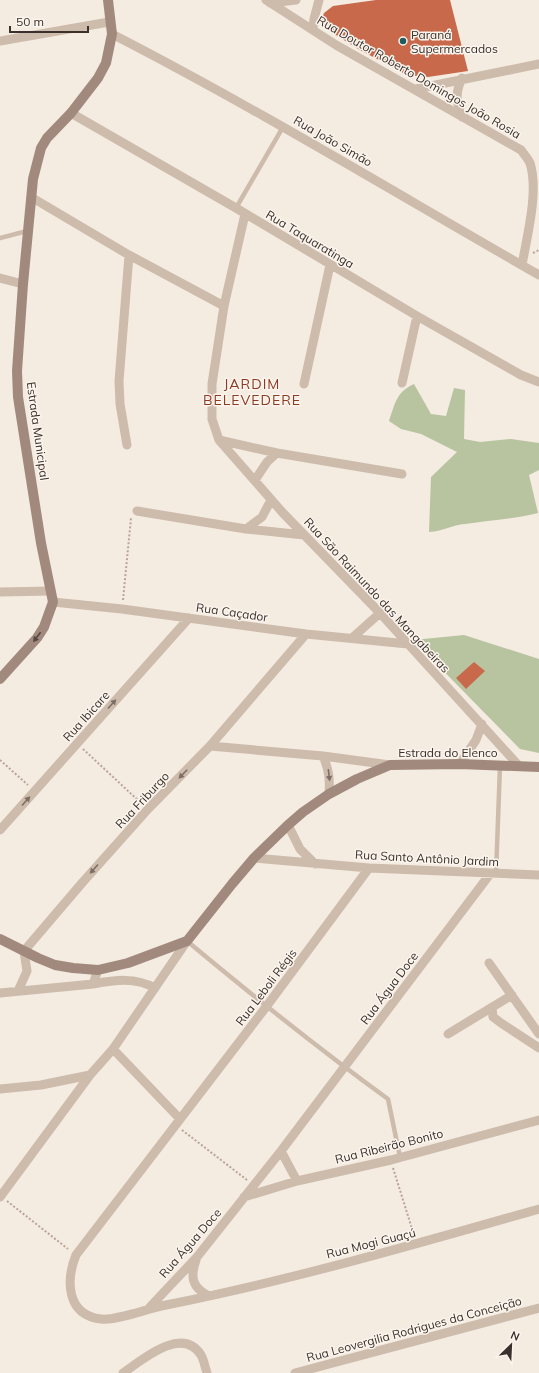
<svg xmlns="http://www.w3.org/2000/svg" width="539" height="1373" font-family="Mulish,sans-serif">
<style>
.green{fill:#b8c4a0}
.building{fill:#c8694b}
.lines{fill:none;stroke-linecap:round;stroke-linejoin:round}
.path{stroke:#b9a596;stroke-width:2;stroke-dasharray:2 2;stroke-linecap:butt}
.lane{stroke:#cdbbac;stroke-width:4.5}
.street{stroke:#cdbbac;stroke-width:9}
.secondary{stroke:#a18a7d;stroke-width:10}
.oneway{fill:#544640}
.oneway2{fill:#7d6f65}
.poi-dot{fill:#1f5a5e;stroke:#fbf5ee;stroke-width:1.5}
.labels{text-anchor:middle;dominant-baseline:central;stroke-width:3;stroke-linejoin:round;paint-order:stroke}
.poi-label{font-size:12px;fill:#3b302b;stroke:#fbf5ee;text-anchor:start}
.street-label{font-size:12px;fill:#3b302b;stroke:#fbf5ee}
.quarter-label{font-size:14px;letter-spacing:1px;fill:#8c3b22;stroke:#fbf5ee}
</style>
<rect width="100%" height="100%" fill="#f4ebe1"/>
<path class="green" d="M414,384L431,414L446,416L454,388L465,390L464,439L480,442L511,439L539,443V470L529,475L538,513C514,519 490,520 465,524C452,525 444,531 429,532L431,477L457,452L421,434L401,429L389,421C395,404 396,392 414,384Z
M464,635L539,659V753L520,749L413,640Z"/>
<path class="building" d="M376,0H450L468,71L428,77L407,75L360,50L323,27L322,19L324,13L333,6Z
M474,662L485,671L466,689L456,678Z"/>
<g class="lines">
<path class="path" d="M533,253L539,250
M123,600L131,518
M83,749L141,803
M0,760L28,785
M182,1130L247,1180
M393,1168L414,1235
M7,1201L68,1249"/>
<path class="lane" d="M236,208L283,127
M0,238L27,231
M496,874L500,766
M187,941C253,996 319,1049 388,1099L400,1157"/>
<path class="street" d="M266,0L336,45L521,150C524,154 528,159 530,163C539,191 527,236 522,265
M270,3L296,0
M313,29L314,19L319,0
M112,34C258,109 397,194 539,275
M0,41L109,22
M462,78C455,93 456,102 462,117
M416,89L539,64
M71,113L236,208L417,316L521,375L539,382
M31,197L129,255L224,306
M245,214L224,306L212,384V419L219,440L283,513L380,613L519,766
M0,278L23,284
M402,383L417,316
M304,384L330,265
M219,440L277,453L402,474
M127,445L120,404L119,381L129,255
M255,480L267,462L277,453
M137,511L246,529L304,535
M246,529L262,517L271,500
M0,592L51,591
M53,602L122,609L306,634L408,644
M352,638L380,613
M210,746L323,756L390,765
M323,756C329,770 330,779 329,794
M460,764L476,740L482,724
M288,825L300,849L315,864
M0,830L189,618
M254,858L369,868L539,875
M369,868L266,1007L76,1255C66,1280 66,1315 101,1319C116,1321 149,1308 166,1305C292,1280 416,1244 539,1209
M489,963L539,1034
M93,984C115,980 135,977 155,988
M18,991L27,971L24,951L82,883L148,809L210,746L306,634
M0,993L93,984L98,970
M492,1007L493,1017L501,1023L539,1048
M448,1034L512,995
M113,1049L180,1119
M0,1089L41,1085L90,1075
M281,1151L297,1181
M0,1197L90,1075L113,1049L187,941
M244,1197L297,1181L391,1160L539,1120
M196,1260C190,1277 192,1288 209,1296
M149,1308L197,1257L281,1151L490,874
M123,1373C142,1360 182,1325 201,1355C204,1360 205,1367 207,1373
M295,1373L539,1308"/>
<path class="secondary" d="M0,679L37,638L44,627L53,602L41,543L18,397L17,371L23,284L33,179L41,148L47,138L71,113L98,78L106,63L112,34L108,0
M0,939L38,958L55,965L73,968L98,970L128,963L187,941L232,884L254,858L288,825L303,812L329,794L357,779L390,765L460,764L539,767"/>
</g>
<defs><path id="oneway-solid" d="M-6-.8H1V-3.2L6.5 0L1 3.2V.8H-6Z"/></defs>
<use class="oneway" href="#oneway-solid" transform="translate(37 637) rotate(127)"/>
<g class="oneway2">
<use href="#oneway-solid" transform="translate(112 704) rotate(-48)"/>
<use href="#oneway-solid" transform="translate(183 774) rotate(134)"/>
<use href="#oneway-solid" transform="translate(329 775) rotate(83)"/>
<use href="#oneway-solid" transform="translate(26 801) rotate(-48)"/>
<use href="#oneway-solid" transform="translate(94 869) rotate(132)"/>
</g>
<circle class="poi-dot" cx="403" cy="41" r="4"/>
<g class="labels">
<g class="poi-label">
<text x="411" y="34">Paraná<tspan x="411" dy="14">Supermercados</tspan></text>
</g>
<g class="street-label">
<text transform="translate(419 77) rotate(30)">Rua Doutor Roberto Domingos João Rosia</text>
<text transform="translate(333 141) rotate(30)">Rua João Simão</text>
<text transform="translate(310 239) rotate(31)">Rua Taquaratinga</text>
<text transform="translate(38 431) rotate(82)">Estrada Municipal</text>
<text transform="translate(377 595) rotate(47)">Rua São Raimundo das Mangabeiras</text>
<text transform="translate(232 612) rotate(8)">Rua Caçador</text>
<text transform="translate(86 716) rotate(-48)">Rua Ibicare</text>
<text x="448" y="752">Estrada do Elenco</text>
<text transform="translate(142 800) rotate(-47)">Rua Friburgo</text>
<text transform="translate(427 858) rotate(3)">Rua Santo Antônio Jardim</text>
<text transform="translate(266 987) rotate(-53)">Rua Leboli Régis</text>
<text transform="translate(389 988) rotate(-53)">Rua Água Doce</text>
<text transform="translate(389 1146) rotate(-14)">Rua Ribeirão Bonito</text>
<text transform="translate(190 1243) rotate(-49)">Rua Água Doce</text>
<text transform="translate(371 1243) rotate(-14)">Rua Mogi Guaçú</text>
<text transform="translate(414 1329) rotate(-15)">Rua Leovergilia Rodrigues da Conceição</text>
</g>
<g class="quarter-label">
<text x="252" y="384">JARDIM<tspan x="252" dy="16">BELEVEDERE</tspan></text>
</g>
</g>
<g transform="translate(511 1345) rotate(24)" stroke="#fbf5ee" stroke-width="3" paint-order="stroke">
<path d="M0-3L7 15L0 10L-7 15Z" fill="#3b302b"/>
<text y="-6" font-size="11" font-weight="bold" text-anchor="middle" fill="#3b302b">N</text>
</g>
<path d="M10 26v6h78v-6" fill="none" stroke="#3b302b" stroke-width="2"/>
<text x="16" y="26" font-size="12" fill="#3b302b" stroke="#fbf5ee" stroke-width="3" paint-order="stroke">50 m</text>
</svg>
